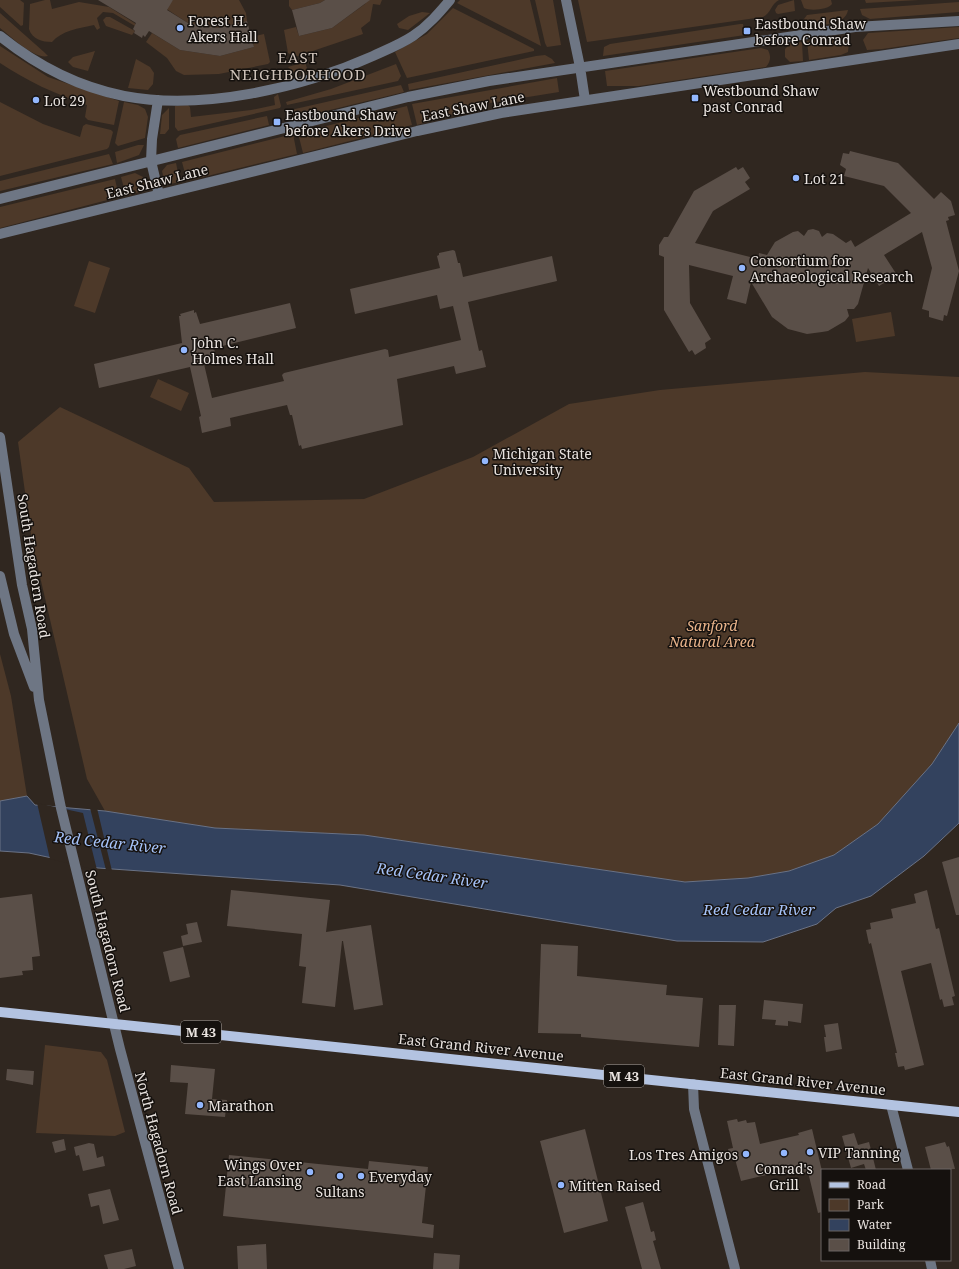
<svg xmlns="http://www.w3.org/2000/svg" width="959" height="1269" font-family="'Noto Serif',serif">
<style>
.green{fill:#4d3929}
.water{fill:#33425e;stroke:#6a7285}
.pier{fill:#302720}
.building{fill:#5a4f48}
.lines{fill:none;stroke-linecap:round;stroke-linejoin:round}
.minor{stroke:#6e7684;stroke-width:10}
.major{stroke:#b3c3e1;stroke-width:10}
.poi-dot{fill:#93b7fd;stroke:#15110e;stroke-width:1.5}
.labels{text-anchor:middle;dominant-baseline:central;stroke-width:3;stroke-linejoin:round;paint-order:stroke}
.shield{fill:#15110e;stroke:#a9a4a0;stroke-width:1}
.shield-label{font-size:13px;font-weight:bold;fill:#e9e3df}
.poi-label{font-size:14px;fill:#e9e3df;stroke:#15110e;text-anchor:start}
.street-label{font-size:14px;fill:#e9e3df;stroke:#15110e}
.park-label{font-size:14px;font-style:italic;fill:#e8b38a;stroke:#15110e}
.neighbourhood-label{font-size:15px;letter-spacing:1px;fill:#cec2b9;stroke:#15110e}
.water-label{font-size:15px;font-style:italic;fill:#a5c2f8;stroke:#15110e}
</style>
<rect width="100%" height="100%" fill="#302720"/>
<path class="green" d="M0,0H20L24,3L23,25L21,26L0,7Z
M45,0H50L52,9L79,2L109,7L136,24L135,26L113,13L103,12L97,18L100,28L97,30L94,25C79,28 61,31 52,42C42,42 32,39 29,29L30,4Z
M173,0H239L246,13L247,21L218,28L188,23L165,8Z
M289,0H325L320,3L292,10L289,6Z
M367,0H382L380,5L373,4L370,21L361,28L363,34L295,57L288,53L284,30L296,27L299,36L332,28L365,4Z
M460,0H530L541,46L457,3Z
M535,0H553L561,45L547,47L545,43Z
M578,0H779C771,4 771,13 763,17L587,42Z
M794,0L795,11L778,14L776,13L775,10L778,5Z
M801,0H831L832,4C828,10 810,11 804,8Z
M865,0H919L866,3Z
M959,2V12L870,19L862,15L860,9Z
M453,8L534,49V51L407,78L395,52L427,34Z
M848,10C845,27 819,24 805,26L804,19L807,15Z
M422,12L430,13L408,30L399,28L397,24L409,16Z
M0,13L44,52L48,56C35,60 10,36 0,28Z
M106,17H110L135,31L132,35L106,26L103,20Z
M740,24H743L745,35L603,56L604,47L610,44Z
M959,27V38L882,49L867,50L863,40L868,33Z
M152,33L180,50L220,56L254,47L251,37L264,34L270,62L268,64L219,74L184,75L176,71L167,58L146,42Z
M841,37H844L849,42L848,52L841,55L809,60L807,41Z
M802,42L803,61L790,62L785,57V49L791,43Z
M0,46L48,77L119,101L114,125L88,120L85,117L87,105C55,94 27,81 0,63Z
M761,48L768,50C771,56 771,61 766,67L639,86H607L605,71Z
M95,51L88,71L73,67L68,62L73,57Z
M545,55L552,59L555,63L409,90L408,84L536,56Z
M136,59L150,67L154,73L153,84L148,90L128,88Z
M305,62L307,68L304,73H294L288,67Z
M396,64L401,76L398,81L287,105L286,102L331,89Z
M557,78L559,92L490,103L417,125L412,104Z
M401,85L404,92L297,118L294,117L292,111L295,109Z
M278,94L281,106L280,108L178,131L175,127V106L188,105L190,107L191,117L251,110L275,105L274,97Z
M0,102L43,124L80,137L83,126L86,124L111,130L113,132L109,147L107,149L0,176Z
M124,102L138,105L145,109L148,117L145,138L118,146L115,143Z
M407,106L412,125L303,153L298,133Z
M169,108V129L165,134H160L162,115Z
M267,116L269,125L178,148L176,139L180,135Z
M293,134L297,154L187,181L182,162Z
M138,145H144L139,155L117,163L115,152Z
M109,154L113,164L0,191V181Z
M176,163L180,182L170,184L164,180L162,171L167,165Z
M135,173L143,177C153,190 136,193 126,196L121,177Z
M115,179L119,197L0,228V207Z
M89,261L110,268L95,313L74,306Z
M891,312L895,336L856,342L852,319Z
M865,372L959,377V723L932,764L878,824L834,855L789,871L748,878L685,882L364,835L215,828L105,811L87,779L32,542L18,442L60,407L189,468L214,502L364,499L473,457L569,404L660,390Z
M158,379L189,393L181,411L150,397Z
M0,654L11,696L27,796L0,801Z
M45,1045L101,1052L107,1060L125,1132L115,1136L36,1133Z"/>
<path class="water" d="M959,723V823L924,856L871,896L836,908L817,924L763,942L677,941L340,885L98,868L29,853L0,851V801L27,796L35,805L105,811L215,828L364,835L685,882L748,878L789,871L834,855L878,824L932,764Z"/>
<path class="pier" d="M37,803L83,813L97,870L50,859Z
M90,808H97L112,871L106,870Z"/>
<path class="building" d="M98,0H173L167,10L188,23L218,28L247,21L254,47L220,56L180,50L149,31L145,37L143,35L142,38L134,33L135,31L133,29L136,23Z
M325,0H370L332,28L299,36L292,10L320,3Z
M850,151L898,163L934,199L941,192L951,201L955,215L948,217L949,220L946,221L959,271L947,316L944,315L943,321L929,317V311L922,309L932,268L922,232L884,255L897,275L879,286L868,268L858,304L854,309H847L849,316L845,321L828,331L822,332L807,334L788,329L772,317L751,282L746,304L727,299L733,276L689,265L690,303L711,339L705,343L706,348L695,355L692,350L689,352L664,310V257L659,255V245L664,237H668L694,191L736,167L738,170L743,167L750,178L745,182L750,189L713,211L695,243L758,259L759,253L767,255L775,242L793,232L798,231L804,236L808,230L813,229L819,231L822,237L827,233L833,234L846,243L851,240L855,247L911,213L884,186L844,176L846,169L840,165L843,153L849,154Z
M453,250L455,251L458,263H460L463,277L552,256L557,281L468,302L479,351L482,350L486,367L456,374L454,366L397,379L403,425L302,449L301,445L299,446L292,415H290L287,405L230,418L231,426L202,433L199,417L201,416L190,367L99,388L94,364L182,343L179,316H181L180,314L194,310V313L196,312L200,324L290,303L296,328L214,348L217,361L204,364L212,398L284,381L282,375L284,373L351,357L385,349L388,350L389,357L461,340L453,306L440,309L437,295L355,314L350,289L440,268L437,256L439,255V253Z
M959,857V915H956L942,862Z
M231,890L330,900L326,932L371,925L383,1005L354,1010L343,941H342L335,1007L302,1003L306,967L299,966L302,934L227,926Z
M927,890L936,929L939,928L955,996L952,997L954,1005L944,1007L942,999L940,1000L931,963L901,971L924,1065L905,1070L904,1066L898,1067L895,1053H897L871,943L869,944L866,930L871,929L870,923L893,918L891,909L916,903L914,894Z
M32,894L40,956L32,957L33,970L22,971L23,975L0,978V898Z
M197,922L202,942L183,946L181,936L188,934L186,924Z
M541,944L578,946L577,976L667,985L666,995L703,998L699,1047L581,1037V1034L538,1033Z
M183,947L190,977L170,982L163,952Z
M764,1000L803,1004L801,1023L788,1021V1026L775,1025L776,1020L762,1019Z
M719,1005H736L734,1046L718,1045Z
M838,1023L842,1049L826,1052L824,1037H826L824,1025Z
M171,1065L215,1069L212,1099L227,1100L225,1117L185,1114L188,1083L170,1082Z
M7,1069L34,1071L33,1085L6,1080Z
M737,1119L738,1122L746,1120L747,1123L755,1122L760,1144L799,1135L798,1133L812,1129L822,1171V1212L818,1213L808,1172L798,1174L797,1172L789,1174L788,1172L775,1176L774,1173L741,1181L735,1159L731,1160L728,1149L733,1148L727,1121Z
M585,1129L608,1221L564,1233L540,1141Z
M854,1133L858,1145L869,1142L876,1170H866L864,1164L851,1168L842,1136Z
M64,1139L66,1150L55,1153L52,1142Z
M945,1142L947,1147L949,1146L955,1169L931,1170L925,1147Z
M89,1143L94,1144L97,1158L103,1156L105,1166L83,1171L79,1155L76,1156L74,1147Z
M229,1155L368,1169L369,1161L428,1167L422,1223L434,1225L433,1238L223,1216Z
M110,1189L119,1220L103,1224L99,1205L91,1207L88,1194Z
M643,1202L651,1232L654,1231L656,1240L653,1241L661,1269H642L625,1207Z
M266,1244L267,1269H238L237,1246Z
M132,1249L136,1266L124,1269H108L104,1255Z
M434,1253L460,1255L459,1269H433Z"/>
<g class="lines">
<path class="minor" d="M566,0L580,67L585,100
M0,36C36,65 79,87 124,96C203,111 301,88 373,56C386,50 401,44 413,36C428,26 439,13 450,0
M158,100L152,139L151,161L159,195
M0,199L408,97L489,81L855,27L959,21
M0,234L417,131L501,113L959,44
M0,437L22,585L32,629L39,700L61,808L120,1049L179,1269
M0,576L14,634L34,687
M693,1084L694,1109L735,1269
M891,1105L908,1170
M930,1260L932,1269"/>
<path class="major" d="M0,1012L959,1112"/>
</g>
<g class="poi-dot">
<circle cx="180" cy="28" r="4"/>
<rect x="743" y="27" width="8" height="8" rx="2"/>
<rect x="691" y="94" width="8" height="8" rx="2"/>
<circle cx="36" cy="100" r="4"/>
<rect x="273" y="118" width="8" height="8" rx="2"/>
<circle cx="796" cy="178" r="4"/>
<circle cx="742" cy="268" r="4"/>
<circle cx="184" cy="350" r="4"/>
<circle cx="485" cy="461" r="4"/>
<circle cx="200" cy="1105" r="4"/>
<circle cx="810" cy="1152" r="4"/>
<circle cx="784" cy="1153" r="4"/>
<circle cx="746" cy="1154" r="4"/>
<circle cx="310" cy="1172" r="4"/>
<circle cx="340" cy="1176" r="4"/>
<circle cx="361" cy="1176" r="4"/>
<circle cx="561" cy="1185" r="4"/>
</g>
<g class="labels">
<g class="shield">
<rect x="181" y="1021" width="40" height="22" rx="3"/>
<rect x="604" y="1065" width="40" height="22" rx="3"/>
</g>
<g class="shield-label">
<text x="201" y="1032">M 43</text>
<text x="624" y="1076">M 43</text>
</g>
<g class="poi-label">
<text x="188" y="20">Forest H.<tspan x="188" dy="16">Akers Hall</tspan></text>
<text x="755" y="23">Eastbound Shaw<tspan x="755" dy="16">before Conrad</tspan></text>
<text x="703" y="90">Westbound Shaw<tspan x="703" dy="16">past Conrad</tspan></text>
<text x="44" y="100">Lot 29</text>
<text x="285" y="114">Eastbound Shaw<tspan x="285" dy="16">before Akers Drive</tspan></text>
<text x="804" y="178">Lot 21</text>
<text x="750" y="260">Consortium for<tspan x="750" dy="16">Archaeological Research</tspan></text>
<text x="192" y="342">John C.<tspan x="192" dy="16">Holmes Hall</tspan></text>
<text x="493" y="453">Michigan State<tspan x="493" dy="16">University</tspan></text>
<text x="208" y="1105">Marathon</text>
<text x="818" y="1152">VIP Tanning</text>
<text x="738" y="1154" text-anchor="end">Los Tres Amigos</text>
<text x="302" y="1164" text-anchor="end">Wings Over<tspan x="302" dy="16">East Lansing</tspan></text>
<text x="784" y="1168" text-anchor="middle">Conrad's<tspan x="784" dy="16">Grill</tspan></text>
<text x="369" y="1176">Everyday</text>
<text x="569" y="1185">Mitten Raised</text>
<text x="340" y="1191" text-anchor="middle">Sultans</text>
</g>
<g class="street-label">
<text transform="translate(473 106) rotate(-11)">East Shaw Lane</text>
<text transform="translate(157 181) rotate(-14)">East Shaw Lane</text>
<text transform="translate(34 566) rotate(81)">South Hagadorn Road</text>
<text transform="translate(108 941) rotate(76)">South Hagadorn Road</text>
<text transform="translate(481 1047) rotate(6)">East Grand River Avenue</text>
<text transform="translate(803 1081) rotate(6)">East Grand River Avenue</text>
<text transform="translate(159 1143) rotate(75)">North Hagadorn Road</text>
</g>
<g class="park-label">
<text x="712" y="625">Sanford<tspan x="712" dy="16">Natural Area</tspan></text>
</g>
<g class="neighbourhood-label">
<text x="298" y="57">EAST<tspan x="298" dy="17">NEIGHBORHOOD</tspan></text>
</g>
<g class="water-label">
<text transform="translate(110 842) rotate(6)">Red Cedar River</text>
<text transform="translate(432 875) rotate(8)">Red Cedar River</text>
<text x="759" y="909">Red Cedar River</text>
</g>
</g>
<rect x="821" y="1169" width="130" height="92" fill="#15110e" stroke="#6a6562"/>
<rect x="829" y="1182" width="20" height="6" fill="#b3c3e1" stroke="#6a6562"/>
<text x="857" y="1189" font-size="12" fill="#e9e3df">Road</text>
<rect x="829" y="1199" width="20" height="12" fill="#4d3929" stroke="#6a6562"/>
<text x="857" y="1209" font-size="12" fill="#e9e3df">Park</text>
<rect x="829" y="1219" width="20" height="12" fill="#33425e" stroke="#6a6562"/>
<text x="857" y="1229" font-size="12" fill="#e9e3df">Water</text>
<rect x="829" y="1239" width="20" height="12" fill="#5a4f48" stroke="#6a6562"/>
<text x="857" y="1249" font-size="12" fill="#e9e3df">Building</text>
</svg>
